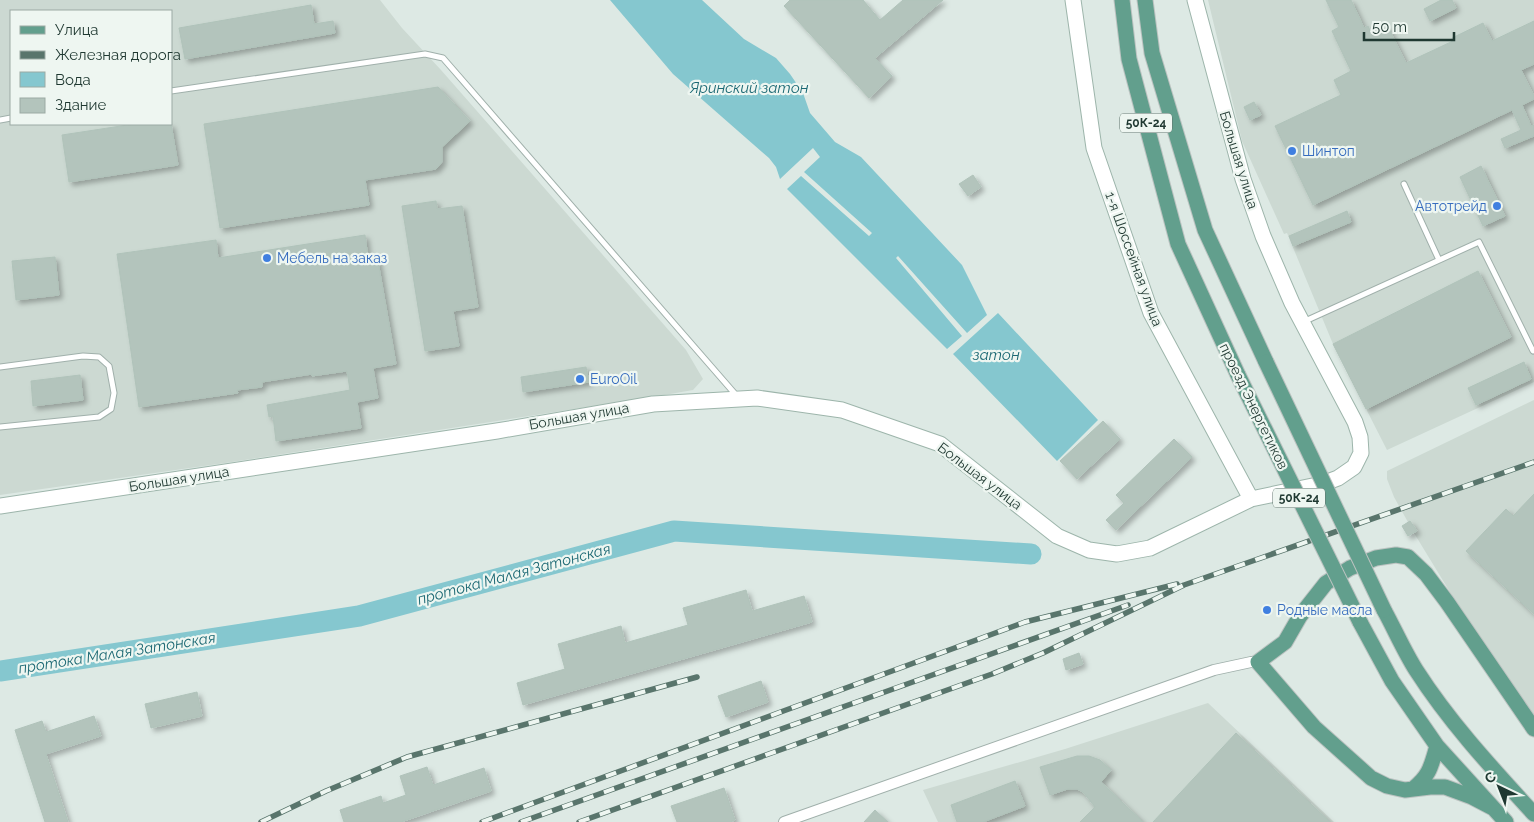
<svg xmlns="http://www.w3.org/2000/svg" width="1534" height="822" font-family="Raleway,sans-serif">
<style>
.built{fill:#ccd9d2;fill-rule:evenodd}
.water{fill:#85c7cf}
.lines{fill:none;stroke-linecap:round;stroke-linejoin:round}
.river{stroke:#85c7cf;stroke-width:21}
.building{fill:#b3c4bc;stroke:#b0c3ba;filter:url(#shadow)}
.lane-casing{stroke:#a0b0ab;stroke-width:7}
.street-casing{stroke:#a0b0ab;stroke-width:12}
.secondary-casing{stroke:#9db5ab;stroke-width:17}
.primary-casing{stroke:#bcc3c1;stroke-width:17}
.lane{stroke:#fff;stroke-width:5}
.street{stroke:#fff;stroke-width:10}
.secondary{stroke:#fff;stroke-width:15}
.primary{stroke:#629f8d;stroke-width:15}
.rail-casing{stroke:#59756c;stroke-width:5.5}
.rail{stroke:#eef6f1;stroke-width:4;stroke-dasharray:11;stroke-linecap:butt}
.primary-bridge-casing{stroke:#bcc3c1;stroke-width:17;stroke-linecap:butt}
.primary-bridge{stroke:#629f8d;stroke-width:15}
.shop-dot{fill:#3f7fe0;stroke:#eef6f1;stroke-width:2}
.labels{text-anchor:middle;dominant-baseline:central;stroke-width:4.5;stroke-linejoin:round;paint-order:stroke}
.shield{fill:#eef6f1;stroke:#5d716b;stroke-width:1}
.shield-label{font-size:12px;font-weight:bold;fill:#1f3831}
.shop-label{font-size:14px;fill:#366cbe;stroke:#eef6f1;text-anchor:start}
.street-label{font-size:14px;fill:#1f3831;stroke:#eef6f1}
.water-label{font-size:15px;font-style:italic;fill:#1b6873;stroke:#eef6f1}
</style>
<defs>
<filter id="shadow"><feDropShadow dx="3.5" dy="3.5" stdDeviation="2.5" flood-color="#0004"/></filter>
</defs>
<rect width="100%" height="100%" fill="#dde9e4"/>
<path class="built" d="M0,0H380L402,28L441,70L686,350L703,379L693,390L653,397L225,463L0,495ZM11,11H171V124H11Z
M1208,0H1534V382L1387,450L1333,344L1287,233L1284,234L1242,141Z
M1534,400V718L1467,620L1414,533L1394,497L1387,479V471Z
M1208,703L1334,822H938L923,790L1065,749Z"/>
<path class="water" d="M610,0H702L744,39L776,58L790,74L803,93L810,113L835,142L861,157L962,265L987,315L967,333L898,256L896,258L962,336L947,349L787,189L801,176L869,236L872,233L804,172L820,157L813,148L780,179L776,167L769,158L673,74Z
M998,313L1098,420L1057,461L953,354Z"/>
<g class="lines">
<path class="river" d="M0,671L359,616L674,531L1031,554"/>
</g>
<path class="building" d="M790,0H863L880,20L903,0H943L875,58L892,76L869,98L784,6Z
M1326,0H1351L1364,28L1368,26L1372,35L1388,27L1406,63L1453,41L1452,38L1483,23L1492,41L1534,21V64L1521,70L1534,96V99L1522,105L1531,126L1534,125V136L1505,148L1501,139L1521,130L1512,110L1313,205L1275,126L1341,95L1334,80L1351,71L1332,31L1339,27Z
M1441,0H1452L1456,8L1430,21L1424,9Z
M311,5L314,24L333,21L335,33L185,59L179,28Z
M438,87L470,121L442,147V162L436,169L365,180L369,205L220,228L204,124Z
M1254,102L1261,115L1250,120L1244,107Z
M134,124H171L178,165L69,182L62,135Z
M1481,166L1505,216L1483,226L1460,177Z
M973,175L981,187L968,196L959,184Z
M436,201L437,209L462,206L478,307L453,311L459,346L425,351L402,206Z
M1347,211L1351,222L1293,246L1289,236Z
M365,235L368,258L377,256L396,364L373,368L378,398L357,402L361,428L276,441L273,416L269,417L267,405L350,390L347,371L312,376V374L262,382V387L237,390L238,393L139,407L117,254L216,240L218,258Z
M55,257L59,295L16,300L12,261Z
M1478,271L1511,337L1366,409L1333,344Z
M1524,362L1531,379L1476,405L1468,388Z
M586,367L589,382L523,392L521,377Z
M80,375L83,400L33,406L31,381Z
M1103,421L1120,439L1077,479L1060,461Z
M1174,439L1192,457L1116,530L1106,520L1124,503L1116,495Z
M1534,494V614L1466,551L1506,509L1513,516Z
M1410,521L1417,531L1408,536L1402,526Z
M746,590L752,611L804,596L812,622L523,705L517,683L565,669L558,644L621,626L625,643L688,625L683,608Z
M1079,653L1083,664L1066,670L1063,659Z
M761,681L768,702L726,717L718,696Z
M197,692L202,716L151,728L145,704Z
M94,716L101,736L46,754L68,822H45L15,730L42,721L46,732Z
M1236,733L1330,822H1153Z
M1077,756H1089L1100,760L1111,770L1101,782L1143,822H1080L1095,807L1083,792L1077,789H1068L1050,795L1040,767Z
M427,767L433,785L484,768L491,791L401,822H344L340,810L381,796L383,803L406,795L400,776Z
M1015,781L1025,806L983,822H957L951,805Z
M724,788L735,820L730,822H677L671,806Z
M875,810L888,822H864Z"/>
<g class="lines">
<defs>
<path id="lane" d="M171,91L425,54L443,58L736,395
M0,120L11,118
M1404,184L1439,260
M1303,322L1479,242L1533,351
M0,367L83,356L99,357L109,366L114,393L111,409L99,417L0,427"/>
<path id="street" d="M784,822L1214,670L1251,662H1258"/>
<path id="secondary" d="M1073,0L1094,148L1151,313L1251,499
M0,506L497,431L653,404L757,398L842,410L940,444L1057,536L1089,550L1117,554L1150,548L1251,499L1322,484L1338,478L1354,467L1361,453L1360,437L1355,422L1292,303L1263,236L1243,179L1195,0"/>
<path id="primary" d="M1122,0L1129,59L1178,244L1238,375
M1145,0L1152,53L1205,230L1266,362
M1384,610C1395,630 1404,651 1416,670C1450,723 1492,768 1534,814
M1360,622L1392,681L1437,746L1506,822
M1414,788C1430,775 1431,766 1437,746
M1493,808L1472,797L1445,787H1430L1405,790L1387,786L1371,778L1314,727L1258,662L1285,642L1300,616L1326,583L1350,568L1376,558L1396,555L1408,557L1426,574L1447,602L1534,729"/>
</defs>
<use href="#lane" class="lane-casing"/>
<use href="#street" class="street-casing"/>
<use href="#secondary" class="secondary-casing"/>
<use href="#primary" class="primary-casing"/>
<use href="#lane" class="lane"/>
<use href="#street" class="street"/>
<use href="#secondary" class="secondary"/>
<use href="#primary" class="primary"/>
<defs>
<path id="rail" d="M261,822L326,791L407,757L697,677
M482,822L1025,622L1177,584
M521,822L1128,605
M579,822L992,674L1043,653L1184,585L1534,462"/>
</defs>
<use href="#rail" class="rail-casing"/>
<use href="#rail" class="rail"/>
<defs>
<path id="primary-bridge" d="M1266,362L1384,610
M1238,375L1360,622"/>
</defs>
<use href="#primary-bridge" class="primary-bridge-casing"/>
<use href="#primary-bridge" class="primary-bridge"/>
</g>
<g class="shop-dot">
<circle cx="1292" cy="151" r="5"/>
<circle cx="1497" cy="206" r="5"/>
<circle cx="267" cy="258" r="5"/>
<circle cx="580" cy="379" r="5"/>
<circle cx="1267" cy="610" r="5"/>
</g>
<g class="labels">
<g class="shield">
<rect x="1120" y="113.5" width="52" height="19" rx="4"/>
<rect x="1273" y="488.5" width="52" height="19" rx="4"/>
</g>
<g class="shield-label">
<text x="1146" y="123">50К-24</text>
<text x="1299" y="498">50К-24</text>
</g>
<g class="shop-label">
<text x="1302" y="151">Шинтоп</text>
<text x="1487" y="206" text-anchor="end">Автотрейд</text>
<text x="277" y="258">Мебель на заказ</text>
<text x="590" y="379">EuroOil</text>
<text x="1277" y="610">Родные масла</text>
</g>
<g class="street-label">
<text transform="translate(1239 160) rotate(73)">Большая улица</text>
<text transform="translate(1134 259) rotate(70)">1-я Шоссейная улица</text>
<text transform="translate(1254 406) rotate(64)">проезд Энергетиков</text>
<text transform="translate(579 416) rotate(-10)">Большая улица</text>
<text transform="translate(980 476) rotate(37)">Большая улица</text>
<text transform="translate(179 479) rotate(-9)">Большая улица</text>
</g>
<g class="water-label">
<text x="749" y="88">Яринский затон</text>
<text x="996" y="355">затон</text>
<text transform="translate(514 574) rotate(-15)">протока Малая Затонская</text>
<text transform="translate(117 653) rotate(-9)">протока Малая Затонская</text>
</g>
</g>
<rect x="10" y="10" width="162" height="115" fill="#eef6f1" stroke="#9baaa4"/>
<rect x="20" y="26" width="25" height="8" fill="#629f8d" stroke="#9baaa4"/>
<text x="55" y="35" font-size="15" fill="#1f3831">Улица</text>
<rect x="20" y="51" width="25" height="8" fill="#59756c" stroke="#9baaa4"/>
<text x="55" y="60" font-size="15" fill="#1f3831">Железная дорога</text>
<rect x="20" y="72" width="25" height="15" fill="#85c7cf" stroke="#9baaa4"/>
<text x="55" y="85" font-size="15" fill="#1f3831">Вода</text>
<rect x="20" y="98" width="25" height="15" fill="#b3c4bc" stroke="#9baaa4"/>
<text x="55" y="110" font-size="15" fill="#1f3831">Здание</text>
<g transform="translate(1499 787) rotate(317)" stroke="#eef6f1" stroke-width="4" paint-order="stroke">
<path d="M0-4L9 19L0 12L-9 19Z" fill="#1f3831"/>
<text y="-8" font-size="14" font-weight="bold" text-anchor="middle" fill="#1f3831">С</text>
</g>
<path d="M1364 32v8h90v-8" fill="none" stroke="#1f3831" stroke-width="2.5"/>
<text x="1372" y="32" font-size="15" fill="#1f3831" stroke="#eef6f1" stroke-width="4" paint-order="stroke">50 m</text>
</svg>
